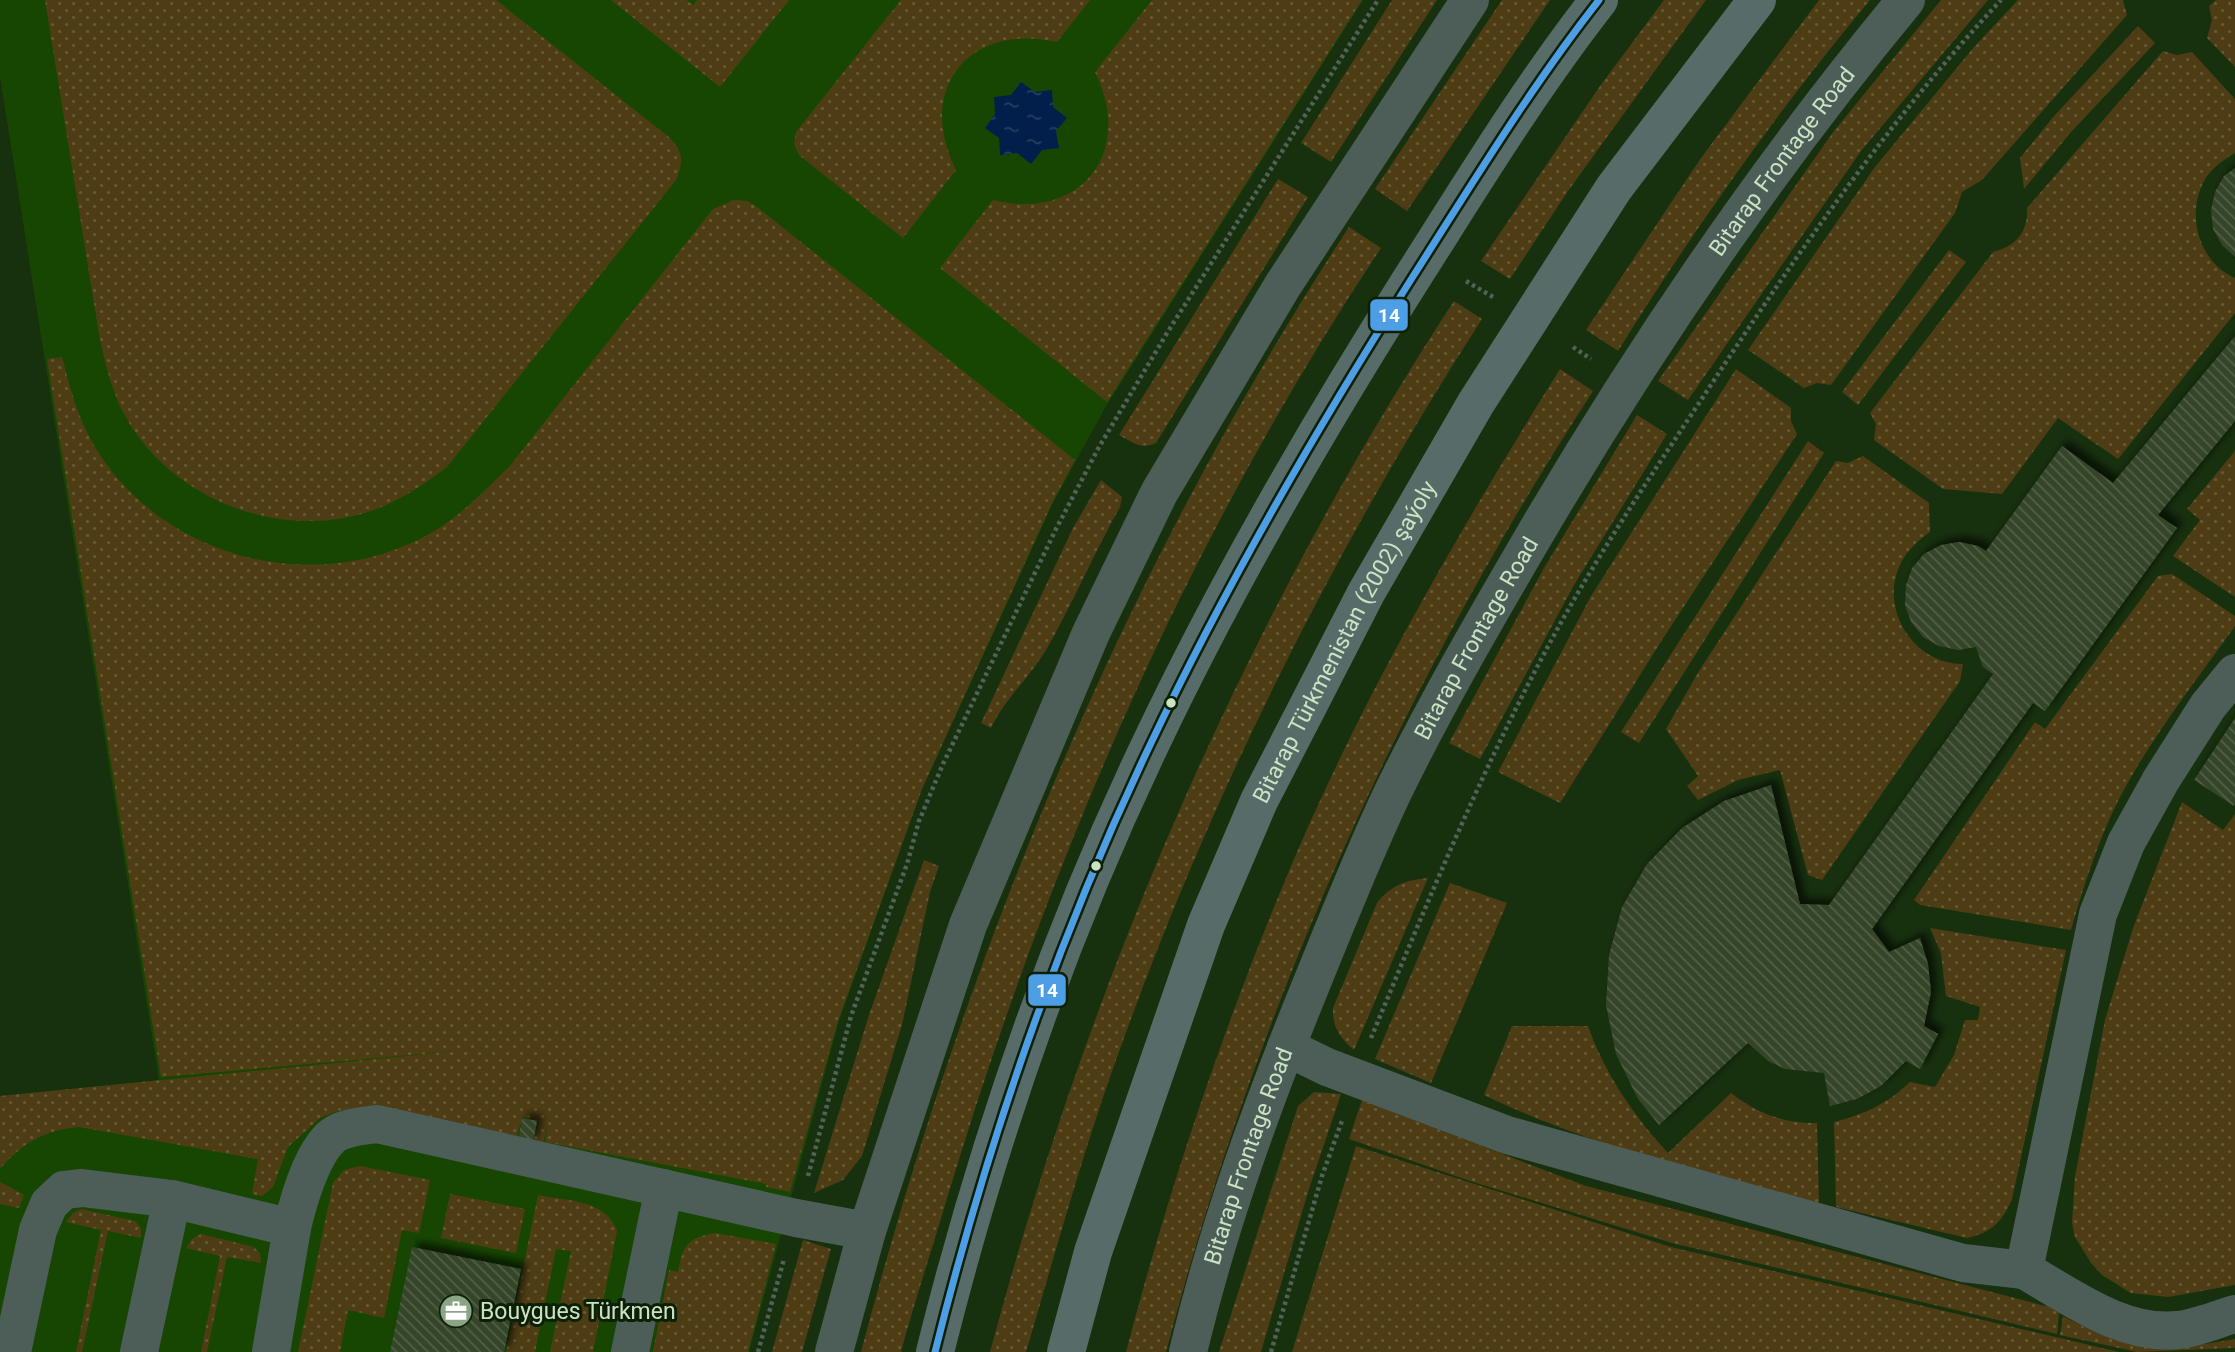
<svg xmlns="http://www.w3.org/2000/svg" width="2235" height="1352" font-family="Roboto,sans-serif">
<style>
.built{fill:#174602}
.grass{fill:url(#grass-dots)}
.water{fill:url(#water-ripples)}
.building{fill:url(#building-back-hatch);filter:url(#shadow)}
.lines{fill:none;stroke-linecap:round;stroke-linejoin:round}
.path{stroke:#536258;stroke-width:4.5;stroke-dasharray:3.5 3.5;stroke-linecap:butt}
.minor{stroke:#4d5d58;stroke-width:38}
.major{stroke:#576c68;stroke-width:38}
.bus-1-casing{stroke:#0d2007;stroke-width:12}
.bus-1{stroke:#4d9ee5;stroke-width:7}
.bus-dot{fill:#cae4c3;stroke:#0d2007;stroke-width:2.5}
.labels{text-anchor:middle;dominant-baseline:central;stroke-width:6;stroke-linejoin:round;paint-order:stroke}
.street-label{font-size:23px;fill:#cae4c3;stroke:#0d2007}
.poi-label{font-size:23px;fill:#cae4c3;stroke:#0d2007;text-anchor:start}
.line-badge{stroke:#0d2007;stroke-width:2.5}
.badge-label{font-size:19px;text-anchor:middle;font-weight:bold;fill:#fff}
</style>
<defs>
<pattern id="grass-dots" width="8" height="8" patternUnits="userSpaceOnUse" patternTransform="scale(1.75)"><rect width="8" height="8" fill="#4e3d14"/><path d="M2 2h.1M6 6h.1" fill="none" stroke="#665935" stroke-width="1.8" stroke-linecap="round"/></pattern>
<pattern id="water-ripples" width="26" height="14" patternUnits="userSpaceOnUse" patternTransform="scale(1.75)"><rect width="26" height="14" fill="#021e4a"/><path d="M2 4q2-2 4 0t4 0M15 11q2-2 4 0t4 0" fill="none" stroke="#263f62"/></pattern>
<pattern id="building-back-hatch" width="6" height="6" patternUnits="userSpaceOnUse" patternTransform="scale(1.75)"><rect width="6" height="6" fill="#364529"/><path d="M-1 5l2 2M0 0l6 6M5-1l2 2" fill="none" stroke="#526046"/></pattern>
<filter id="shadow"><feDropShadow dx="6" dy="-6" stdDeviation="3.5" flood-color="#0009"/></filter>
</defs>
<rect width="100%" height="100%" fill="#17300e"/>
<path class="built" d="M0,0H1363L1105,408L1053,503L922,789L839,1021L749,1352H0V1096L159,1080L0,77Z"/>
<path class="grass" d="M45,0H496L670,138C683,152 684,162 676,180L447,467C427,482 407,496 384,506C288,547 165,501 120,406C110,383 104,359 99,334Z
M611,0H686L693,5L697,0H789L720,87Z
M901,0H1090L1057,42C969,22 915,89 956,170L903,238L799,155L794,144L796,132Z
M1152,0H1362L1107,402L940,268L993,200C1081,222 1135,152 1095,72Z
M1392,0H1437L1331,162L1301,143Z
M1502,0H1550L1407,211L1375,189Z
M1664,0H1706L1568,191L1510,279L1481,261L1600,86Z
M1819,0H1870C1778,110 1694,229 1618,351L1586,330L1701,158Z
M1941,0H1988L1861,151L1688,400L1658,381L1834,131Z
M2018,0H2123L2127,15L1982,180L1962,192L1955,213L1831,385L1817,383L1804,388L1748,350L1875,167L1974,47Z
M2216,0H2235V67L2207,38L2212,20L2209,6Z
M2138,26L2155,43L2071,132L2024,189L2020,158L2054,116Z
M2163,51L2177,55L2192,52L2235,99V153C2222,161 2210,169 2203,183C2186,217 2200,263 2235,278V313L2118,459L2058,418L2002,494L1943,489L1874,440L1876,424L1870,413L1993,252C2016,246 2028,233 2027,208Z
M1278,179L1308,197L1156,443C1141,450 1132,442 1119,435Z
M734,200L747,201L757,207L1075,460L1052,503L922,789L838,1021L790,1192L766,1187V1184L545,1142L548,1124L543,1143L534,1141L538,1121L522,1117L517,1137L359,1107L338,1111L320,1118L288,1147L273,1187L262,1196L252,1194L258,1159L79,1127C45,1130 22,1143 0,1169V1096L468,1050L161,1077L47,359L62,357C70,388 78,419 95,447C164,562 322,599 436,530C464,513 486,489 509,467L713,209Z
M1349,227L1381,248C1186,541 1050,859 948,1195C933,1247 915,1299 901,1352H861C966,954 1123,572 1349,227Z
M1949,250L1966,262L1858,405L1842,392Z
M1454,301L1482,319C1329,556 1202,813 1109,1080C1078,1169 1053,1261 1026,1352H990C1089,982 1244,622 1454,301Z
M1560,369L1593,391C1401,687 1256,1010 1166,1352H1126C1167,1195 1219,1040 1281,890C1356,707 1456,536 1560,369Z
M1736,369L1791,408V421L1797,434L1662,640L1560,803L1498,772L1591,596Z
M1637,415L1667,434L1574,585L1480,759L1449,743L1544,568Z
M1808,441L1824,453L1639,743L1621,732Z
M2235,451V597L2173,556L2200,520L2187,509Z
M1863,456L1929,503L1930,532C1918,541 1908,549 1901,563C1878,608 1913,664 1963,664L1960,681L1822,880L1808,875L1780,770L1738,780L1698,800L1687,786L1698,776L1666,729L1699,671L1836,461L1848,463Z
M1101,480L1122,497L1120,507C1094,553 1073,603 1046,650C1029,678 1005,699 991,728L981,723L1073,528Z
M2172,574L2235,616V626C2195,682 2151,738 2119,799C2098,841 2084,885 2071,930L1920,905L1914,900L2035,722L2045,729L2158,576Z
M2182,802L2223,830L2235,814V1285L2168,1297L2131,1293L2102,1275L2091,1263L2075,1237L2072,1223L2075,1176L2105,1020L2133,928Z
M924,860L939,866L930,892L902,1025L862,1156L843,1180L814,1193L869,1015Z
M1428,878L1354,1050C1340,1038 1332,1027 1333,1008L1377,903C1391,885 1406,880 1428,878Z
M1450,883L1507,903L1431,1083L1375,1059Z
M1930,928L2066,950L2012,1199C2003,1221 1991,1233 1967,1238L1836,1207L1834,1122C1865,1114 1887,1104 1910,1082L1935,1087L1954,1055L1965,1020H1978L1980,1007L1946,996L1941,953Z
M1512,1026H1588C1605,1074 1633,1115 1668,1153L1731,1093C1756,1113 1785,1124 1817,1123L1819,1203C1704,1174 1591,1146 1484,1095Z
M1314,1092L1341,1094L1308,1192L1261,1352H1219L1298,1106Z
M1362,1100L1586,1186L2049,1307L2059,1313L2057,1334L1672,1243L1470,1181L1349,1139Z
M1356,1146L1671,1247L2119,1352H1292Z
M360,1166L430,1180L419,1233L402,1230L384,1318L348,1310L340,1352H298L333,1183L344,1170Z
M0,1182L24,1195L19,1208L0,1204Z
M450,1194L525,1209L516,1253L441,1238Z
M538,1195C567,1201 607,1200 617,1231L593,1352H550L571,1251L556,1249L535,1352H506Z
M81,1209L135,1221L141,1228V1238L108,1231L82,1352H76L101,1230L66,1222L73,1213Z
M715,1233L776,1244L748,1352H653L669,1270L678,1272C683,1245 687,1238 715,1233Z
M201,1234L254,1247L260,1254L261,1263L227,1257L207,1352H201L220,1256L186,1248L192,1239Z
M803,1240L831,1249L802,1352H772Z
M2063,1316C2129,1352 2161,1352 2235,1339V1348L2137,1352L2060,1335Z"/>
<path class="water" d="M1021,82L1035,92L1052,90L1053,107L1067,118L1056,131L1059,148L1042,150L1031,164L1017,153L1000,155L999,138L985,128L995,114L994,97L1011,95Z"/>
<path class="building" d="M2235,168V257L2222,245L2213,229L2211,210L2215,192L2224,176Z
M2235,336V421L2158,515L2177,528L2045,711L2033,703L1872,929L1889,952L1920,938L1928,964L1931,992L1924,1026L1938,1034L1920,1069L1906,1061L1881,1086L1857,1099L1830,1106L1824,1073L1785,1069L1768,1061L1748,1043L1659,1125L1638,1099L1616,1054L1606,1005L1609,955L1622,907L1647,864L1682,828L1724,801L1771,785L1800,904L1829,905L1993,674L1983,667L1976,647L1958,650L1939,646L1923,637L1911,622L1905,605L1906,585L1912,568L1924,554L1941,545L1959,542L1978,546L1986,551L2062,446L2113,483Z
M2235,718V804L2234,806L2194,780Z
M522,1118L537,1121L533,1143L518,1141Z
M412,1247L521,1269L504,1352H390Z"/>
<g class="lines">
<path class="path" d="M1466,281L1493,297
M1573,347L1591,359
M1371,1038C1425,908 1479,776 1545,652C1592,563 1648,480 1703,397C1794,258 1888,121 2001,0
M808,1176L851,1016L907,864L919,821L943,764L1056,529L1099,447L1167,333L1378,0
M758,1352L784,1259
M1271,1352L1322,1176L1343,1118"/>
<g class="minor">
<path d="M1286,1047L1327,1067L1507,1135L1963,1263L2024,1270L2098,914L2126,843L2161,780L2208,706L2235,673"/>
<path d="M292,1228C298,1202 311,1157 330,1138C341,1127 363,1126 377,1124L796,1218L867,1231"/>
<path d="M2024,1270C2070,1296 2122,1336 2178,1330C2197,1328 2217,1319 2235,1314"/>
<path d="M12,1352L38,1230L49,1204L64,1190L82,1188L172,1199L292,1228L271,1352"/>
<path d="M139,1352L172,1199"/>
<path d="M630,1352L664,1188"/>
<path d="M834,1352L867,1231L968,925L1091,633L1159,493L1283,285L1470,0"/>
<path id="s1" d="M1188,1352C1218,1226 1262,1105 1311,985C1337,921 1363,855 1393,792C1435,706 1483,623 1531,541C1642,351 1766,169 1906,0"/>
</g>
<g class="major">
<path d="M935,1352C987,1144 1058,937 1151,743C1227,583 1317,428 1412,278C1472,184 1530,88 1599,0"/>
<path id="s2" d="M1066,1352L1093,1252L1206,925L1259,801L1307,708L1366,593L1476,403L1614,188L1757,0"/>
</g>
<defs>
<path id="bus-1" d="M935,1352C987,1144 1058,937 1151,743C1227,583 1317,428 1412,278C1472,184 1530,88 1599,0"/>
</defs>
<use href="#bus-1" class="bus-1-casing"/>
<use href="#bus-1" class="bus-1"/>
</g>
<defs>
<symbol id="office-disc" viewBox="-11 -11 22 22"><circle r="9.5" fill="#8ba584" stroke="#0d2007"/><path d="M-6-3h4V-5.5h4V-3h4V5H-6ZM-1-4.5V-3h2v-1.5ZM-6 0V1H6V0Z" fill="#fff"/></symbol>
</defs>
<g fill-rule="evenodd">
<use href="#office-disc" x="437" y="1292" width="38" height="38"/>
</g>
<g class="bus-dot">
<circle cx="1171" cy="703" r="6"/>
<circle cx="1096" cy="866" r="6"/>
</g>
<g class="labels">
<g class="street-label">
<text stroke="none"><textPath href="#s1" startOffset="1339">Bitarap Frontage Road</textPath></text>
<text stroke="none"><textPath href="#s1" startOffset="772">Bitarap Frontage Road</textPath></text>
<text stroke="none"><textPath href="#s2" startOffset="765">Bitarap Türkmenistan (2002) şaýoly</textPath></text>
<text stroke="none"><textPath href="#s1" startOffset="205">Bitarap Frontage Road</textPath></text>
</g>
<g class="poi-label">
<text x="480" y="1311">Bouygues Türkmen</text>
</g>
</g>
<g class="line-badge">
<rect x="1369" y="298" width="40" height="34" rx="7" fill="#4d9ee5"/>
<rect x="1027" y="973" width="40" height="34" rx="7" fill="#4d9ee5"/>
</g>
<g class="badge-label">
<text x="1389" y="322">14</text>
<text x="1047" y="997">14</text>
</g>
</svg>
